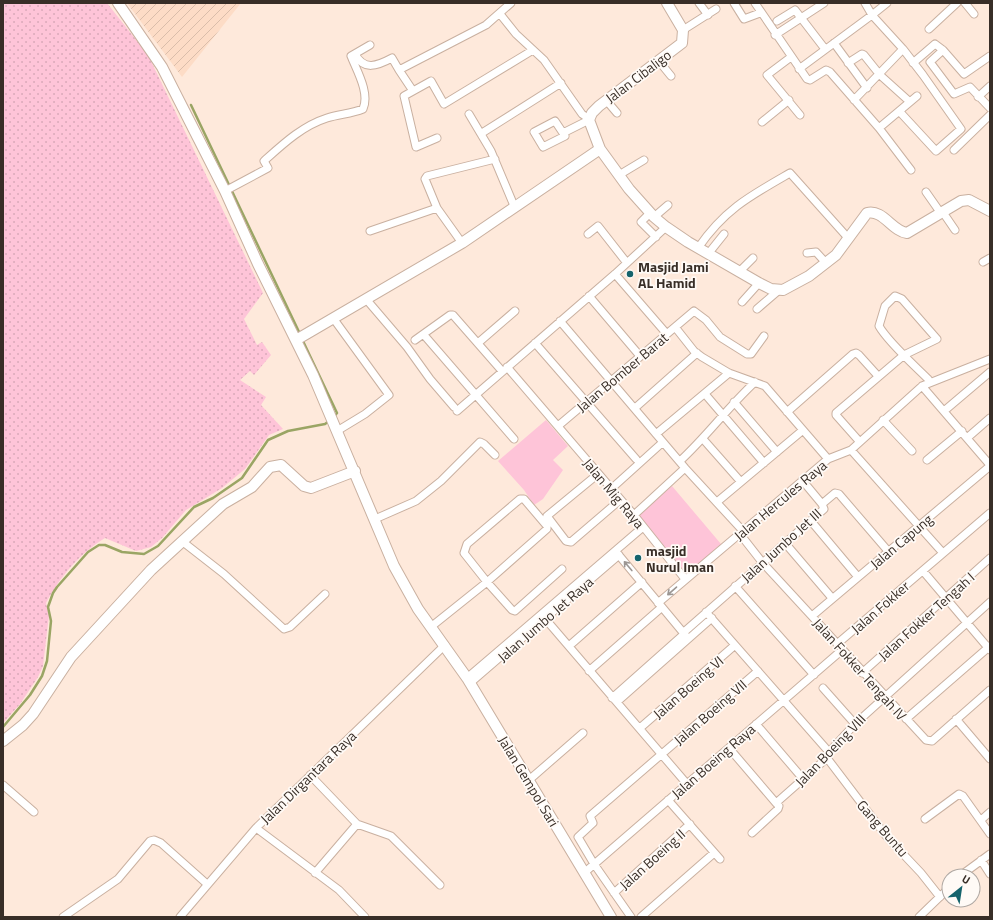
<svg xmlns="http://www.w3.org/2000/svg" width="993" height="920" font-family="'Titillium Web',sans-serif">
<style>
.industrial{fill:url(#industrial-furrows)}
.grass{fill:url(#grass-dots)}
.green{fill:#fec4d8}
.lines{fill:none;stroke-linecap:round;stroke-linejoin:round}
.stream{stroke:#9aa564;stroke-width:2.5}
.street-casing{stroke:#c9b0a0;stroke-width:9}
.secondary-casing{stroke:#c9b0a0;stroke-width:12}
.street{stroke:#fff;stroke-width:7}
.secondary{stroke:#fff;stroke-width:10}
.oneway{stroke:#9c9693}
.poi-dot{fill:#15636c;stroke:#fffaf6;stroke-width:1.5}
.labels{text-anchor:middle;dominant-baseline:central;stroke-width:3.5;stroke-linejoin:round;paint-order:stroke}
.street-label{font-size:14px;fill:#382e27;stroke:#fffaf6}
.poi-label{font-size:14px;font-weight:bold;fill:#382e27;stroke:#fffaf6;text-anchor:start}
</style>
<defs>
<pattern id="industrial-furrows" width="10" height="10" patternUnits="userSpaceOnUse"><rect width="10" height="10" fill="#fddcc6"/><path d="M-1 1l2-2M0 10L10 0M9 11l2-2" fill="none" stroke="#dabdaa"/></pattern>
<pattern id="grass-dots" width="8" height="8" patternUnits="userSpaceOnUse"><rect width="8" height="8" fill="#fec4d8"/><path d="M2 2h.1M6 6h.1" fill="none" stroke="#daa9b9" stroke-width="1.8" stroke-linecap="round"/></pattern>
</defs>
<rect width="100%" height="100%" fill="#fee9db"/>
<path class="industrial" d="M127,3H241L182,77Z"/>
<path class="grass" d="M3,3H107L148,55L263,293L244,319L257,345L262,342L271,355L254,375L250,371L240,380L266,397L261,405L283,429L269,435L245,469L222,488L186,510L162,538L151,547L136,551L105,538C80,553 59,578 46,603L49,615L43,666L38,677L20,704L3,723Z"/>
<path class="green" d="M546,420L568,446L553,460L563,470L543,499L534,505L524,490L498,461Z
M672,486L721,544L687,574L638,516Z"/>
<g class="lines">
<path class="stream" d="M191,105L300,334
M302,339L337,413L333,418
M3,727L30,695L42,676L47,661L51,621L48,607L53,593L57,587L88,552L99,545H105L122,552L144,554L158,546L194,507L213,498L242,478L268,440L288,431L325,424L329,421"/>
<defs>
<path id="street" d="M511,3L486,25L399,70L413,91L431,81L444,104L533,50
M699,3L708,15
M734,3L744,19L760,13
M755,3L807,79L810,80L826,70L830,72L879,128L911,170
M865,3L872,15L887,3
M965,3L974,14
M500,14L516,34L544,60L582,114L589,119
M777,21L795,10L825,49
M929,29L957,3
M683,30L716,9
M775,35L824,3
M834,43L867,88
M355,54C364,71 377,66 392,58L399,70
M990,56L964,74L943,50L930,62L954,94L970,87L990,108
M791,57L767,75L800,115
M658,60L671,76
M848,63L862,54L864,55L880,75L910,102
M913,63L935,44L943,50
M799,69L872,15L903,49L854,100
M413,91L404,96L416,147L437,138
M978,97L990,86
M606,100L617,113
M899,111L936,151L961,129L923,75L903,49
M469,114L491,151L515,208
M762,122L789,100
M879,128L917,96
M482,133L561,83
M563,133L565,136L543,147L534,132L555,121L563,133L589,120
M954,150L990,115
M619,175L644,160
M225,191L268,168L264,161C283,144 302,126 327,118C339,114 351,114 363,109C370,93 357,71 351,56L370,45
M926,192L940,212
M942,211L955,230
M650,213L641,222L656,237
M654,217L668,205
M370,231L437,208
M588,234L598,226L627,263
M462,243L437,208L425,179L427,176L495,159
M698,248C725,209 750,196 790,173L849,239
M807,253L816,252L826,263
M708,254L724,234
M983,262L990,258
M739,272L753,258
M615,274L666,333
M589,296L640,356
M366,299L407,347L430,379L454,407
M742,302L759,283
M757,309L779,290
M333,318L389,395L365,414L337,431
M560,321L685,468L743,531
M675,327L694,351L702,357L729,373L765,386L828,459
M424,335L514,439
M415,340L450,315H453L502,371
M478,343L515,311
M535,343L636,459
M507,367L634,515L685,579
M922,386L990,465
M705,394L764,463
M734,402L777,452
M635,408L697,353
M457,411L615,274L666,227
M944,411L990,372
M787,412L853,354L856,353L859,355L878,376
M883,420L912,451
M558,426L694,311L706,320L720,337L747,354H751L764,336
M656,434L729,373
M967,438L990,418
M703,439L741,482
M859,441L836,415V413L904,355L937,339L902,299L895,296L885,306L879,326C888,342 914,365 928,379L930,382
M851,450L943,553
M927,460L962,431
M680,461C707,436 728,407 755,382
M598,474L547,516L566,541L571,542L620,500
M802,480L822,504
M611,489L663,442
M717,502L803,430
M634,515L685,468
M375,519L416,501L441,481L480,442L484,444L495,455
M811,521L858,577
M740,534L762,562L926,740L932,741L990,690
M183,542L224,574L284,629L290,627L325,594
M785,543L832,598
M617,553L686,636
M923,571L990,650
M735,586L814,675
M658,603L828,459L851,450L922,386L990,359
M706,612L829,752
M542,615L687,784
M812,616L990,466
M432,626L487,582L547,529V526L524,499H520L467,544L464,553L487,582L512,610L515,611L562,569
M683,633L824,509L822,504L835,493L839,494L888,551
M837,644L990,513
M569,646L642,582
M589,671L662,607
M862,673L990,558
M467,678L643,527
M470,683L619,555
M823,688L855,724
M612,698L684,634
M617,702L712,618
M906,719L990,646
M956,719L990,759
M756,724L804,780
M640,728L735,645
M729,748L776,803L827,758L829,752L855,724L990,602
M827,758L887,837L921,873L940,897
M310,775L357,824L391,836L440,885
M529,780L583,733
M3,785L34,812
M668,800L720,859
M925,819L959,794L963,796L990,834
M981,820L990,812
M256,828L339,890L365,917
M752,833L778,809L779,806L776,803
M981,860L990,874
M315,873L357,824
M584,873L842,650
M960,876L990,854
M614,893L690,824
M63,917L118,879L150,841L154,840L161,843L207,884
M180,917L256,828L445,645
M631,917L594,864L578,837L593,823L590,816L758,671
M641,917L714,853
M919,917L949,888"/>
<path id="secondary" d="M118,3L162,67L225,191L258,264L313,375L394,566L418,609L467,678L611,917
M667,3L683,30L682,43L599,106L592,113L589,120L600,149L629,189L654,217L666,227L688,242L759,283L771,289L783,290L809,276L836,255L867,213C883,209 892,231 907,233L961,201L969,200L990,211
M296,340L462,243L600,149
M3,741L23,725L33,714L71,657L151,570L223,504L252,487L270,467L281,465L304,486L311,488L355,471"/>
</defs>
<use href="#street" class="street-casing"/>
<use href="#secondary" class="secondary-casing"/>
<use href="#street" class="street"/>
<use href="#secondary" class="secondary"/>
</g>
<defs><path id="oneway-shaft" d="M-6 0H5M1.5-3L5.5 0L1.5 3" fill="none" stroke-width="1.6" stroke-linecap="round" stroke-linejoin="round"/></defs>
<g class="oneway">
<use href="#oneway-shaft" transform="translate(628 566) rotate(-130)"/>
<use href="#oneway-shaft" transform="translate(672 591) rotate(139)"/>
</g>
<g class="poi-dot">
<circle cx="630" cy="274" r="4"/>
<circle cx="638" cy="558" r="4"/>
</g>
<g class="labels">
<g class="street-label">
<text transform="translate(638 76) rotate(-37)">Jalan Cibaligo</text>
<text transform="translate(622 372) rotate(-40)">Jalan Bomber Barat</text>
<text transform="translate(614 493) rotate(50)">Jalan Mig Raya</text>
<text transform="translate(780 500) rotate(-40)">Jalan Hercules Raya</text>
<text transform="translate(901 541) rotate(-40)">Jalan Capung</text>
<text transform="translate(781 545) rotate(-42)">Jalan Jumbo Jet III</text>
<text transform="translate(880 607) rotate(-41)">Jalan Fokker</text>
<text transform="translate(926 616) rotate(-42)">Jalan Fokker Tengah I</text>
<text transform="translate(545 619) rotate(-41)">Jalan Jumbo Jet Raya</text>
<text transform="translate(860 669) rotate(48)">Jalan Fokker Tengah IV</text>
<text transform="translate(688 687) rotate(-41)">Jalan Boeing VI</text>
<text transform="translate(710 712) rotate(-41)">Jalan Boeing VII</text>
<text transform="translate(830 750) rotate(-46)">Jalan Boeing VIII</text>
<text transform="translate(713 761) rotate(-41)">Jalan Boeing Raya</text>
<text transform="translate(308 777) rotate(-44)">Jalan Dirgantara Raya</text>
<text transform="translate(529 781) rotate(59)">Jalan Gempol Sari</text>
<text transform="translate(883 828) rotate(49)">Gang Buntu</text>
<text transform="translate(652 859) rotate(-42)">Jalan Boeing II</text>
</g>
<g class="poi-label">
<text x="638" y="266">Masjid Jami<tspan x="638" dy="16">AL Hamid</tspan></text>
<text x="646" y="550">masjid<tspan x="646" dy="16">Nurul Iman</tspan></text>
</g>
</g>
<rect width="993" height="920" fill="none" stroke="#382e27" stroke-width="8"/>
<g transform="translate(961 888) rotate(30)"><circle r="19" fill="#fffaf6" stroke="#afa8a3"/>
<path d="M0-3L7 15L0 10L-7 15Z" fill="#15636c"/>
<text y="-6" font-size="11" font-weight="bold" text-anchor="middle" fill="#382e27">U</text>
</g>
</svg>
